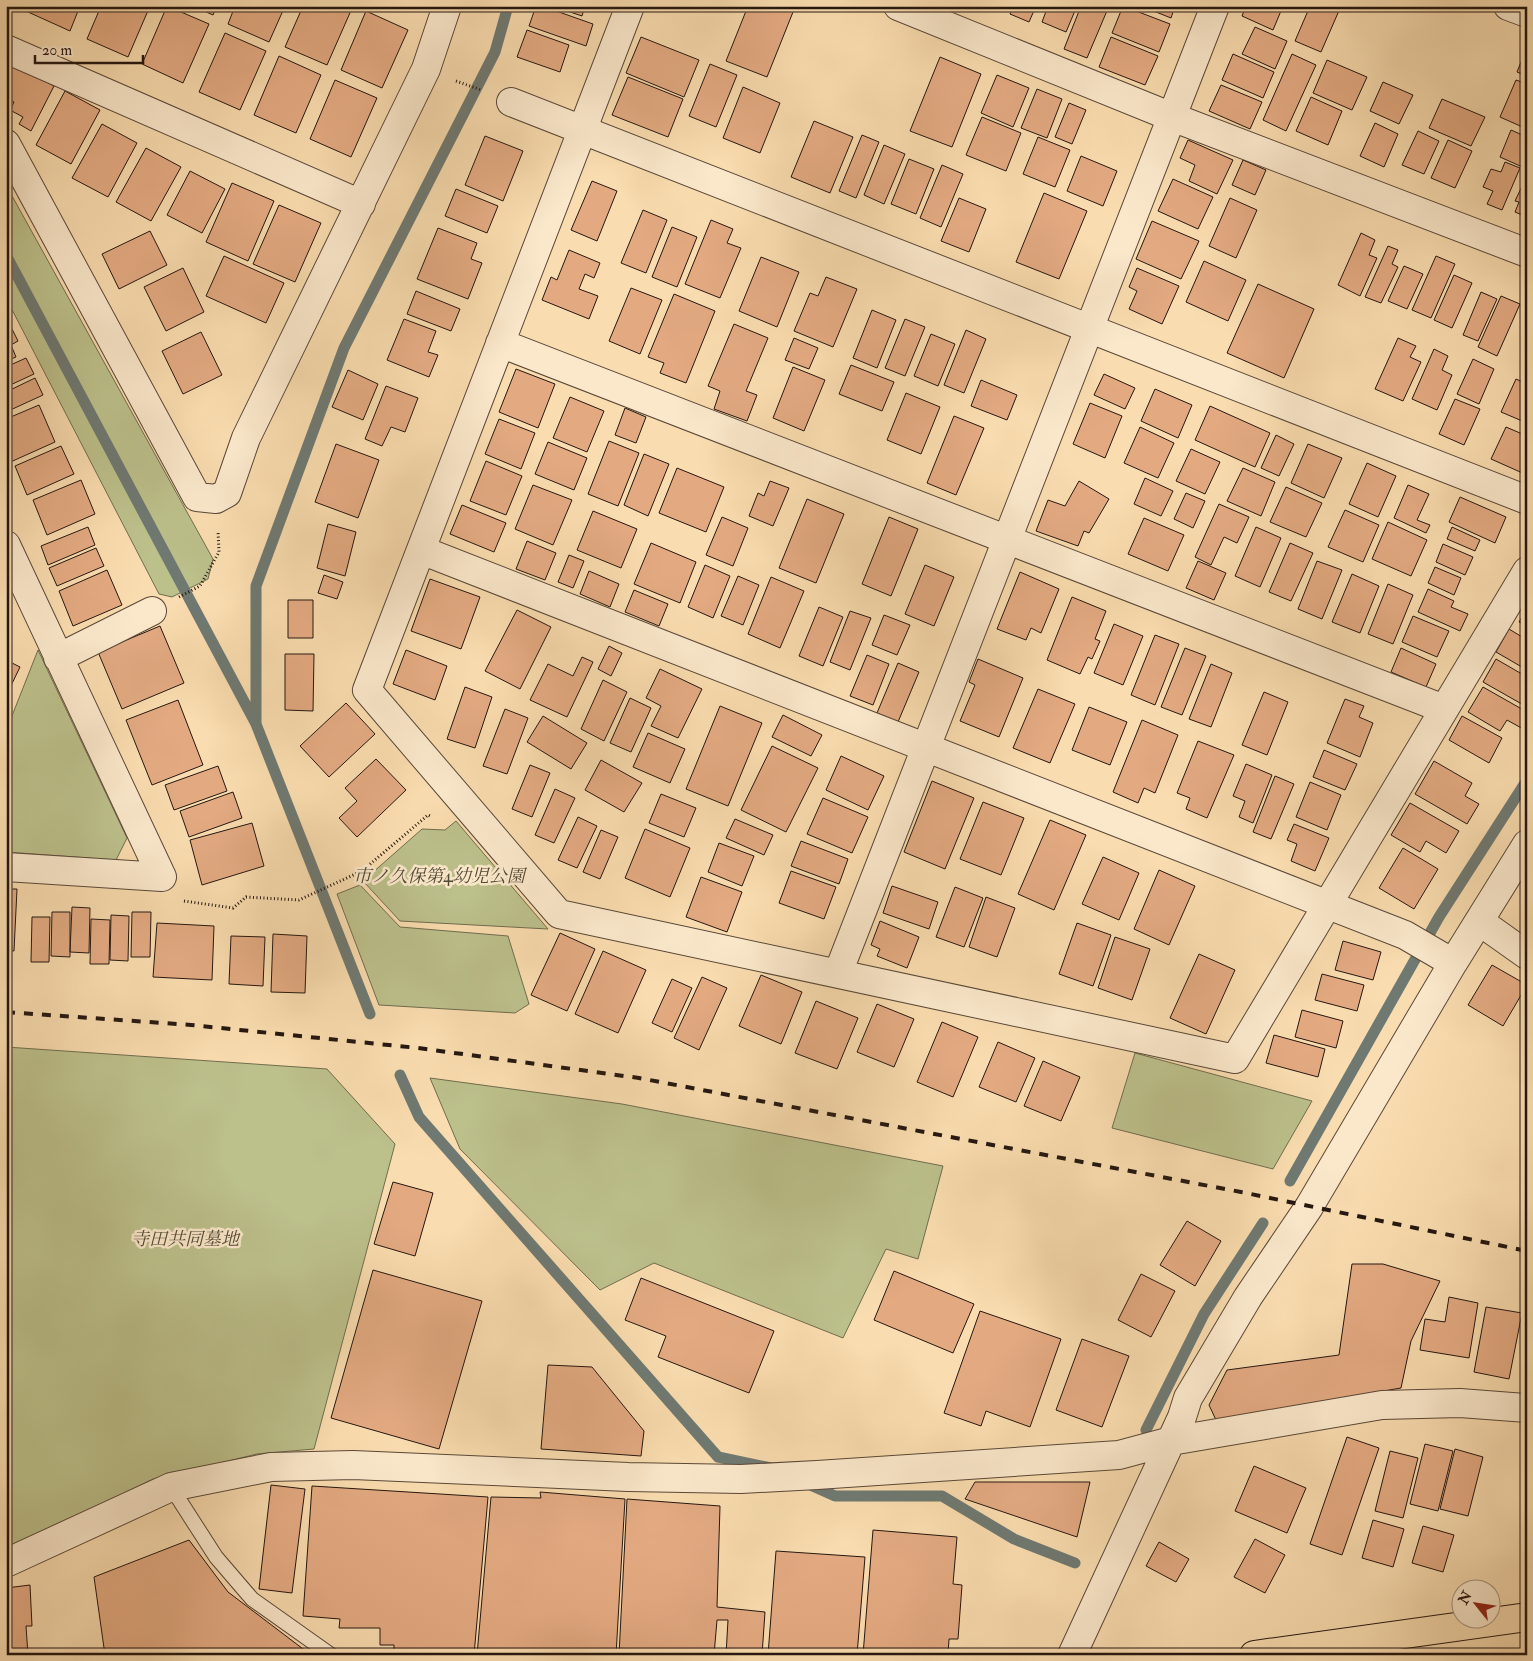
<svg xmlns="http://www.w3.org/2000/svg" width="1533" height="1661" font-family="'IM FELL Double Pica','Noto Serif JP',serif">
<style>
.green{fill:#bcc08b;stroke:#706c4e}
.lines{fill:none;stroke-linecap:round;stroke-linejoin:round}
.stream{stroke:#6f7972;stroke-width:11}
.building{fill:#e3aa82;stroke:#251710}
.lane-casing{stroke:#5a4838;stroke-width:16}
.street-casing{stroke:#5a4838;stroke-width:30}
.primary-casing{stroke:#251710;stroke-width:30}
.path{stroke:#251710;stroke-width:3;stroke-dasharray:1 2.5;stroke-linecap:butt}
.lane{stroke:#fbe8cb;stroke-width:14}
.street{stroke:#fbe8cb;stroke-width:28}
.primary{stroke:#f9dcaf;stroke-width:28}
.rail{stroke:#251710;stroke-width:4;stroke-dasharray:9 9;stroke-linecap:butt}
.labels{text-anchor:middle;dominant-baseline:central;stroke-width:5;stroke-linejoin:round;paint-order:stroke}
.park-label{font-size:18px;font-style:italic;fill:#524a35;stroke:#fbe8cb}
</style>
<rect width="100%" height="100%" fill="#f9dcaf"/>
<filter id="stains"><feTurbulence type="fractalNoise" baseFrequency=".004" numOctaves="4"/><feColorMatrix values="0 0 0 0 .2 0 0 0 0 .09 0 0 0 0 .02 0 0 0 .5 -.17"/></filter>
<radialGradient id="worn" r=".72"><stop offset=".6" stop-color="#630" stop-opacity="0"/><stop offset="1" stop-color="#630" stop-opacity=".3"/></radialGradient>
<path class="green" d="M6,185L213,559L208,579L172,597L159,594L6,298Z
M38,650L127,838L116,860L6,852V731Z
M456,821L548,929L400,921L363,881L422,829L445,830Z
M360,885L400,927L508,936L529,1004L515,1013L379,1005L337,894Z
M6,1047L327,1069L395,1144L314,1449L257,1454L153,1479L32,1537L6,1547Z
M1135,1053L1312,1101L1273,1169L1112,1128Z
M430,1078L622,1104L943,1166L918,1259L886,1249L843,1338L654,1263L600,1290L460,1149Z"/>
<g class="lines">
<path class="stream" d="M6,255L256,724L370,1014
M256,723V586L344,348L495,52L508,6
M400,1075L419,1117L718,1457L771,1468
M1290,1181L1439,917L1527,780
M1146,1430L1204,1314L1263,1223
M806,1483L835,1496H942L1014,1539L1075,1563"/>
</g>
<path class="building" d="M31,6H80L70,31L28,12Z
M101,6H150L128,57L87,39Z
M167,6L209,24L183,83L142,64Z
M193,6H217L213,15Z
M235,6H285L269,42L228,24Z
M303,6H353L327,65L285,47Z
M536,6H542L593,24L586,46L529,26Z
M552,6H585L582,16Z
M748,6L795,7L767,77L726,61Z
M1013,6H1036L1029,22L1010,14Z
M1048,6H1077L1066,32L1042,22Z
M1081,6H1109L1087,58L1064,49Z
M1123,6L1170,24L1159,52L1112,33Z
M1141,6H1175L1171,18Z
M1246,6H1283L1273,30L1242,16Z
M1310,6H1341L1321,52L1295,41Z
M366,11L408,30L382,88L341,70Z
M1255,27L1287,41L1275,69L1242,54Z
M527,30L569,45L560,72L517,57Z
M225,33L266,51L240,110L199,92Z
M641,37L699,60L684,97L626,73Z
M1111,37L1158,56L1145,85L1099,67Z
M1233,54L1274,72L1263,98L1222,80Z
M1292,54L1316,65L1286,131L1263,120Z
M279,56L321,75L296,133L254,115Z
M940,57L981,74L952,147L910,131Z
M1523,57L1527,58V76L1517,72Z
M6,60L54,86L31,131L19,124L23,117L10,110L14,102L6,98Z
M1327,60L1367,77L1352,110L1313,93Z
M710,64L737,75L716,127L689,116Z
M997,75L1029,88L1013,127L981,113Z
M628,77L683,99L668,137L612,115Z
M335,80L377,98L351,157L310,139Z
M1516,80L1527,84V129L1500,117Z
M1383,82L1413,95L1399,124L1370,111Z
M1221,85L1262,102L1250,129L1209,111Z
M743,87L780,103L760,153L723,138Z
M1037,89L1062,99L1047,138L1021,128Z
M65,91L100,110L71,164L36,145Z
M1311,97L1342,111L1328,145L1296,131Z
M1442,99L1485,117L1471,146L1429,128Z
M1069,103L1086,110L1072,144L1055,137Z
M982,117L1021,133L1006,171L966,155Z
M814,121L853,137L830,193L791,177Z
M1375,123L1398,134L1384,167L1360,156Z
M102,124L137,143L108,197L72,178Z
M1511,130L1527,137V169L1500,157Z
M1418,131L1439,141L1424,174L1402,165Z
M862,135L879,142L856,198L839,191Z
M485,136L523,151L503,201L465,185Z
M1038,137L1070,150L1055,187L1023,174Z
M1188,140L1233,160L1217,194L1189,181L1195,165L1180,158Z
M1448,140L1472,151L1455,188L1431,178Z
M884,145L905,154L884,204L864,195Z
M146,148L181,167L151,221L116,202Z
M1081,156L1117,171L1103,206L1067,191Z
M909,159L934,169L916,214L891,204Z
M1243,160L1266,170L1255,195L1232,185Z
M1505,162L1520,168L1502,210L1487,204L1493,191L1483,187L1491,169L1501,172Z
M942,165L963,174L941,227L920,218Z
M190,171L225,189L202,233L167,215Z
M1173,179L1213,197L1198,229L1158,211Z
M1525,180H1527V217L1515,212L1519,202L1515,201Z
M592,181L617,191L597,241L571,230Z
M232,183L274,201L248,261L206,242Z
M456,189L498,206L487,233L445,216Z
M1044,193L1087,211L1059,279L1016,262Z
M959,198L986,209L969,252L941,241Z
M1230,198L1257,210L1236,258L1209,246Z
M279,205L321,223L295,282L253,264Z
M643,210L667,220L646,273L621,263Z
M711,220L733,229L727,243L741,248L720,298L685,284Z
M1152,221L1199,241L1181,279L1136,259Z
M672,227L697,237L677,287L652,277Z
M438,228L477,243L471,259L482,263L468,299L417,279Z
M150,231L167,265L119,289L102,254Z
M1361,233L1375,240L1369,255L1377,258L1360,296L1338,285Z
M1388,246L1398,250L1392,264L1398,267L1381,303L1365,297Z
M569,250L600,263L594,278L585,274L579,289L598,296L589,319L542,300L551,277L557,280Z
M224,256L284,283L266,323L206,296Z
M1436,256L1455,264L1431,318L1412,310Z
M761,257L799,272L777,327L739,311Z
M1204,261L1246,280L1228,321L1186,302Z
M1404,266L1423,274L1407,309L1388,301Z
M183,268L204,312L166,331L144,287Z
M1137,268L1179,286L1162,324L1129,309L1137,291L1129,287Z
M1454,275L1472,283L1452,328L1434,320Z
M826,277L857,289L833,347L794,331L810,293L818,296Z
M1258,284L1314,309L1284,378L1227,353Z
M631,288L662,300L640,354L609,341Z
M416,291L460,309L451,331L407,314Z
M1481,292L1497,299L1478,341L1463,335Z
M674,294L715,311L686,383L660,373L664,363L648,357Z
M1501,296L1520,304L1497,356L1478,347Z
M872,310L896,320L877,368L853,358Z
M404,319L436,331L428,352L438,355L429,377L387,360Z
M905,319L925,327L905,376L885,368Z
M734,324L768,338L746,391L757,395L747,421L714,409L720,391L708,386Z
M12,329L18,341L11,345L16,357L6,361V332Z
M966,330L986,339L964,393L944,385Z
M201,332L222,375L183,394L162,351Z
M931,334L955,344L938,386L914,376Z
M794,338L818,348L809,369L785,360Z
M1398,338L1416,346L1410,357L1421,362L1403,401L1375,389Z
M1434,349L1448,356L1442,370L1452,375L1437,410L1412,399Z
M26,358L34,374L6,387V367Z
M1473,359L1494,369L1479,404L1457,394Z
M851,365L894,382L882,411L839,394Z
M793,367L825,380L804,431L773,418Z
M516,369L555,384L538,428L499,412Z
M348,370L378,384L363,420L332,407Z
M1104,374L1135,388L1125,409L1094,395Z
M35,378L43,395L6,412V392Z
M1516,379L1527,384V423L1501,412Z
M981,380L1017,395L1007,420L971,406Z
M386,386L418,398L405,432L391,427L382,446L365,439Z
M1155,389L1192,405L1178,438L1141,421Z
M906,393L940,407L921,454L887,440Z
M570,397L604,411L587,452L553,438Z
M1455,399L1480,409L1464,445L1439,434Z
M1090,403L1122,416L1105,458L1073,444Z
M39,405L55,442L6,464V419Z
M1210,406L1270,433L1255,467L1195,440Z
M625,408L646,417L636,443L615,435Z
M954,416L984,428L956,495L927,483Z
M499,419L535,433L521,469L485,454Z
M1140,427L1174,443L1158,478L1124,463Z
M1506,427L1527,436V475L1491,459Z
M1276,435L1294,444L1279,476L1261,468Z
M609,441L639,453L618,506L588,494Z
M548,442L587,458L574,490L535,474Z
M336,444L379,460L358,518L315,502Z
M1308,444L1342,458L1324,498L1291,483Z
M61,446L74,474L27,495L15,466Z
M1191,449L1220,462L1205,494L1176,481Z
M644,454L669,464L648,516L624,505Z
M486,461L522,476L506,515L470,501Z
M1367,463L1396,476L1378,517L1349,504Z
M677,468L724,487L706,532L659,513Z
M1243,468L1275,482L1261,516L1227,501Z
M1145,478L1173,491L1161,516L1134,504Z
M81,480L95,514L47,535L33,500Z
M770,481L789,488L773,526L749,516L758,493L764,496Z
M1079,481L1109,499L1089,533L1084,531L1078,546L1036,531L1048,500L1065,506Z
M533,485L572,500L553,545L515,529Z
M1408,485L1429,494L1417,520L1430,525L1426,533L1394,518Z
M1286,487L1322,503L1306,537L1270,522Z
M1186,493L1205,501L1193,528L1174,519Z
M1460,497L1506,517L1495,543L1449,522Z
M807,499L844,514L816,583L779,568Z
M1219,504L1249,517L1237,543L1224,537L1211,565L1195,557Z
M462,505L506,523L494,552L450,534Z
M1345,510L1379,525L1363,562L1328,547Z
M593,511L637,529L621,568L577,550Z
M722,517L748,528L733,566L706,555Z
M889,517L918,529L891,596L862,584Z
M1144,518L1184,535L1168,571L1128,554Z
M1388,522L1427,540L1411,576L1372,559Z
M328,524L356,532L345,576L317,568Z
M88,527L95,545L48,565L41,546Z
M1256,527L1281,538L1260,587L1235,576Z
M1452,527L1480,540L1475,551L1447,539Z
M527,541L556,553L545,580L516,569Z
M651,543L696,562L680,603L634,584Z
M1290,543L1313,553L1291,601L1269,592Z
M1443,544L1473,557L1465,575L1436,562Z
M96,548L104,566L57,586L49,568Z
M569,555L584,561L573,588L558,582Z
M1198,561L1226,573L1214,600L1186,588Z
M1317,561L1342,570L1322,619L1298,609Z
M705,565L730,576L713,618L688,607Z
M925,565L954,577L934,626L905,614Z
M1435,567L1461,578L1454,595L1428,583Z
M107,570L122,605L73,626L59,591Z
M589,571L619,584L610,607L580,594Z
M1020,572L1059,589L1041,633L1031,628L1026,640L997,629Z
M1352,574L1379,586L1360,633L1332,622Z
M324,575L343,582L337,599L318,593Z
M738,576L759,585L743,625L721,616Z
M771,577L804,591L780,648L748,634Z
M430,579L480,597L461,649L411,631Z
M1388,584L1413,595L1393,644L1368,634Z
M1428,589L1454,601L1451,607L1468,614L1460,631L1418,612Z
M634,590L668,604L659,626L625,612Z
M1072,597L1106,611L1095,639L1100,641L1092,659L1088,657L1080,674L1047,660Z
M288,600H313V638H288Z
M819,607L843,617L823,666L799,656Z
M1527,609V626L1519,622Z
M517,610L551,627L520,689L485,671Z
M850,611L871,618L850,670L830,662Z
M884,615L910,625L897,655L872,645Z
M1413,616L1449,631L1437,657L1402,642Z
M1114,624L1143,636L1123,685L1094,673Z
M160,626L184,683L122,709L98,652Z
M1509,629L1527,640V670L1496,652Z
M1155,635L1179,644L1155,705L1131,695Z
M609,646L622,653L611,676L598,669Z
M1185,648L1206,656L1182,715L1161,707Z
M1401,648L1436,664L1426,687L1391,672Z
M406,650L447,666L435,700L393,684Z
M285,654H314L313,711L285,710Z
M867,655L889,664L873,705L850,696Z
M582,657L593,662L567,717L530,700L548,664L573,676Z
M978,659L1023,678L999,737L960,721L975,685L969,682Z
M1496,659L1527,677V707L1483,682Z
M6,660L20,667L6,696Z
M898,663L919,672L898,722L877,713Z
M1211,664L1232,673L1211,727L1189,719Z
M660,669L702,689L678,738L651,726L661,706L646,698Z
M603,680L627,692L604,741L581,729Z
M465,687L492,697L475,748L447,739Z
M1483,687L1527,712L1525,730L1507,720L1500,731L1468,712Z
M1038,689L1075,704L1050,763L1013,748Z
M1264,692L1288,702L1267,755L1242,745Z
M630,698L651,708L631,752L610,743Z
M1345,699L1364,706L1359,717L1373,723L1360,757L1327,743Z
M178,700L203,765L152,785L126,720Z
M346,703L375,734L329,777L300,746Z
M720,706L762,723L728,806L686,789Z
M1089,707L1127,722L1110,765L1072,750Z
M505,709L528,718L507,774L483,766Z
M783,715L822,735L811,756L772,737Z
M543,716L587,743L571,769L527,742Z
M1462,716L1502,738L1489,763L1449,740Z
M1142,720L1178,735L1155,793L1144,788L1138,803L1113,792Z
M648,733L685,749L670,783L633,767Z
M1198,741L1234,755L1207,818L1186,809L1190,798L1177,793Z
M772,746L818,768L786,832L741,810Z
M1324,750L1357,764L1345,790L1313,777Z
M841,756L884,776L868,810L826,790Z
M376,759L406,790L357,837L339,818L357,801L345,788Z
M601,760L642,783L624,812L585,790Z
M1434,761L1472,783L1465,796L1479,804L1467,824L1415,794Z
M1246,764L1272,775L1253,823L1239,817L1245,801L1233,796Z
M530,765L550,773L532,817L512,809Z
M218,766L227,791L174,810L165,785Z
M1275,776L1294,784L1271,839L1253,832Z
M932,781L974,798L945,869L904,852Z
M1310,782L1341,795L1327,830L1296,817Z
M555,789L575,798L554,843L535,835Z
M233,792L242,818L189,837L180,811Z
M661,794L696,808L684,837L649,823Z
M823,798L868,817L852,853L807,834Z
M983,802L1024,818L1001,875L960,859Z
M1410,803L1459,831L1446,853L1426,841L1420,852L1391,835Z
M578,817L597,826L577,868L558,860Z
M735,819L773,835L764,855L726,838Z
M1050,820L1086,835L1054,910L1018,894Z
M252,823L264,866L202,885L190,840Z
M1294,824L1329,838L1315,871L1291,861L1297,844L1287,840Z
M645,829L690,848L670,897L625,878Z
M601,830L618,837L600,879L583,872Z
M801,841L848,859L839,884L791,866Z
M719,843L754,856L742,886L708,872Z
M1403,848L1438,869L1414,909L1379,888Z
M1103,857L1139,873L1119,920L1082,904Z
M1159,870L1195,886L1169,945L1134,929Z
M791,871L836,887L824,919L779,903Z
M701,877L742,892L727,932L686,917Z
M892,886L938,902L929,929L883,913Z
M955,887L983,898L964,947L936,937Z
M6,889H17L14,951L6,950Z
M986,897L1015,908L997,957L969,947Z
M72,907L90,908L89,953L70,952Z
M52,912H70V957L51,956Z
M132,912H151L150,957H131Z
M111,915L129,916L128,961L110,960Z
M32,917H50L49,962H31Z
M91,919L110,920L109,964H90Z
M880,921L919,937L907,968L877,956L880,949L871,945Z
M157,923L214,926L212,980L153,977Z
M1077,923L1111,935L1093,986L1059,974Z
M560,933L595,949L567,1011L531,995Z
M273,934L307,936L305,993L271,992Z
M231,936L265,937L263,986L229,984Z
M1115,937L1150,949L1132,1000L1098,988Z
M1343,941L1381,952L1373,980L1335,970Z
M603,951L646,970L618,1033L575,1014Z
M1199,954L1235,970L1206,1034L1170,1018Z
M1492,965L1527,985L1503,1026L1468,1005Z
M1322,974L1364,985L1357,1011L1315,1000Z
M761,975L802,992L781,1044L739,1026Z
M702,977L727,988L699,1050L674,1038Z
M672,979L692,988L672,1032L652,1023Z
M816,1001L858,1018L837,1069L795,1053Z
M877,1004L914,1019L894,1067L857,1052Z
M1302,1010L1343,1021L1336,1048L1295,1037Z
M942,1022L978,1037L953,1097L917,1082Z
M1274,1035L1325,1049L1318,1077L1266,1063Z
M998,1042L1035,1058L1016,1102L979,1087Z
M1043,1061L1080,1077L1061,1121L1024,1106Z
M393,1182L433,1193L415,1256L374,1244Z
M1187,1221L1221,1241L1195,1286L1160,1265Z
M1352,1264H1383L1440,1281L1411,1341L1401,1388L1216,1420L1209,1405L1227,1370L1339,1355Z
M373,1270L482,1301L439,1449L331,1418Z
M894,1271L974,1304L953,1353L874,1320Z
M1141,1274L1175,1291L1151,1337L1118,1320Z
M641,1278L774,1331L749,1393L658,1357L666,1336L625,1320Z
M1449,1297L1478,1303L1469,1358L1420,1350L1425,1319L1445,1322Z
M1486,1307L1522,1313L1509,1379L1474,1372Z
M980,1311L1061,1339L1030,1427L986,1411L981,1426L944,1413Z
M1082,1339L1129,1356L1102,1427L1056,1410Z
M548,1365L592,1367L644,1431L641,1456L541,1449Z
M1347,1437L1379,1448L1342,1555L1310,1544Z
M1425,1444L1453,1451L1438,1511L1410,1504Z
M1455,1449L1483,1457L1468,1516L1440,1509Z
M1390,1451L1418,1458L1403,1518L1375,1511Z
M1254,1466L1306,1488L1287,1533L1235,1511Z
M975,1482H1090L1077,1537L965,1499Z
M271,1485L305,1489L292,1593L259,1589Z
M312,1486L488,1497L474,1655H394V1645H380V1628H339L340,1619L303,1616Z
M540,1492L625,1499L616,1655H477L491,1497L541,1498Z
M627,1499L720,1506L717,1607L765,1612L762,1655H726L728,1620H717L714,1655H619Z
M1373,1520L1404,1529L1393,1567L1362,1558Z
M1423,1526L1454,1535L1443,1572L1412,1563Z
M873,1530L957,1537L953,1584L962,1585L958,1639H949L948,1655H863Z
M1255,1539L1285,1555L1265,1593L1234,1577Z
M189,1540L228,1592L311,1655H105L94,1577Z
M1159,1542L1189,1559L1176,1582L1146,1566Z
M776,1551L865,1557L857,1655H768Z
M30,1585L32,1626H26L28,1655H6V1588Z"/>
<g class="lines">
<defs>
<path id="lane" d="M171,1487L216,1557L252,1599L331,1655"/>
<path id="street" d="M630,6L367,690L559,914L1235,1059L1527,571
M898,6L1172,117L1527,253
M1508,6L1527,13
M6,49L361,204
M511,102L1527,500
M6,144L197,497L216,499L227,493L246,438L426,69L447,6
M500,343L1444,709
M6,545L162,877L6,867
M421,550L1405,935L1453,963
M58,658L152,611
M1479,921L1527,955
M838,973L1215,6
M6,1563L171,1487L271,1467L353,1465L628,1477L741,1479L817,1475L1119,1455L1171,1441L1382,1405L1460,1403L1527,1408
M1072,1655L1182,1417L1188,1398L1248,1297L1309,1207L1453,963L1527,844"/>
<path id="primary" d="M1254,1655L1527,1617"/>
</defs>
<use href="#lane" class="lane-casing"/>
<use href="#street" class="street-casing"/>
<use href="#primary" class="primary-casing"/>
<path class="path" d="M456,81L481,90
M179,597L200,586L219,552L218,531
M184,901L233,908L246,897L299,900L362,871L428,815L430,816"/>
<use href="#lane" class="lane"/>
<use href="#street" class="street"/>
<use href="#primary" class="primary"/>
<path class="rail" d="M6,1012L191,1025L418,1048L639,1078L1241,1192L1527,1251"/>
</g>
<g class="labels">
<g class="park-label">
<text x="439" y="876">市ノ久保第4幼児公園</text>
<text x="185" y="1239">寺田共同墓地</text>
</g>
</g>
<rect width="1533" height="1661" fill="none" stroke="#f9dcaf" stroke-width="25"/>
<rect x="8" y="8" width="1518" height="1646" fill="none" stroke="#251710" stroke-width="2.5"/>
<rect x="12" y="12" width="1508" height="1636" fill="none" stroke="#251710"/>
<g transform="translate(1476 1604) rotate(300)"><circle r="24" fill="#fbe8cb" stroke="#a59480"/>
<path d="M0-4L9 19L0 12L-9 19Z" fill="#8f2418"/>
<text y="-8" font-size="14" font-weight="bold" text-anchor="middle" fill="#251710">N</text>
</g>
<path d="M35 55v8h108v-8" fill="none" stroke="#251710" stroke-width="2.5"/>
<text x="42" y="55" font-size="15" fill="#251710" stroke="#fbe8cb" stroke-width="4" paint-order="stroke">20 m</text>
<rect width="100%" height="100%" filter="url(#stains)"/>
<rect width="100%" height="100%" fill="url(#worn)"/>
</svg>
